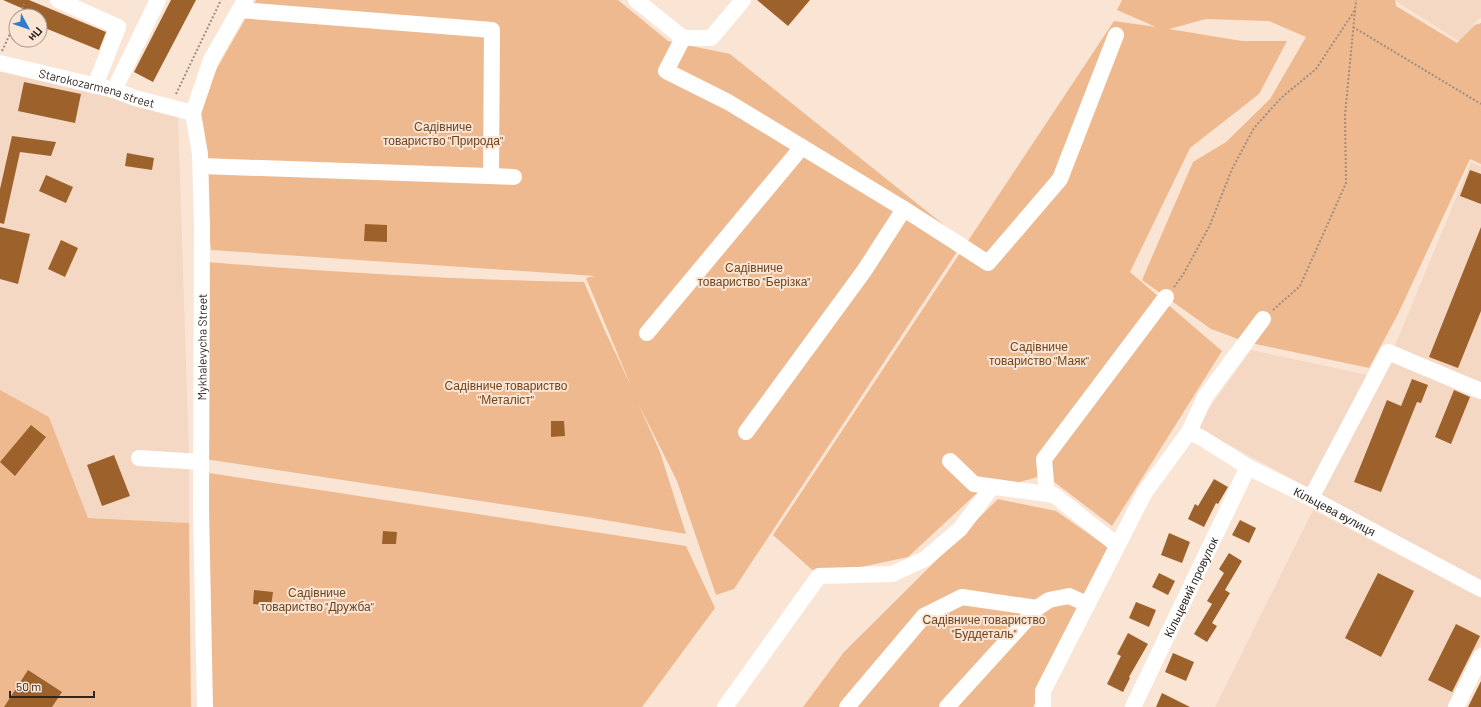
<svg xmlns="http://www.w3.org/2000/svg" width="1481" height="707" font-family="Barlow,sans-serif">
<style>
.built{fill:#f4d8c4}
.green{fill:#eeb98e}
.building{fill:#9d622b}
.lines{fill:none;stroke-linecap:round;stroke-linejoin:round}
.path{stroke:#9d8e82;stroke-width:2;stroke-dasharray:2 2;stroke-linecap:butt}
.minor{stroke:#fff;stroke-width:16}
.labels{text-anchor:middle;dominant-baseline:central;stroke-width:4;stroke-linejoin:round;paint-order:stroke}
.street-label{font-size:12px;fill:#2f2721;stroke:#fae5d5}
.park-label{font-size:12px;fill:#6f441d;stroke:#fae5d5}
</style>
<rect width="100%" height="100%" fill="#fae5d5"/>
<path class="built" d="M1394,0H1481V18L1477,20L1462,43Z
M0,68L10,70L178,115L189,454V523L88,518L49,417L0,391Z
M1471,162L1481,167V581L1196,427L1251,350L1363,374L1382,377Z
M1313,510L1481,598V642L1450,707H1215Z"/>
<path class="green" d="M256,0H618L668,41L730,54L964,241L734,589L716,595L677,481L638,403L660,452L686,534L593,518L205,459L207,262C333,272 459,280 584,282L605,331L631,386L586,278L595,276L211,250L196,105Z
M1122,0H1395L1396,6L1457,43L1475,25L1481,23V164L1470,159L1398,314L1369,368L1246,342L1211,329L1142,280L1193,162L1226,142L1270,99L1306,37L1269,21L1206,19L1169,29L1242,41H1287L1259,94L1190,148L1130,272L1222,351L1112,526L1045,475L976,494L908,557L819,576L773,535L1114,21L1156,27L1117,10Z
M0,390L49,417L88,518L189,523L191,707H0Z
M209,473L686,546L715,608L642,707H207Z
M998,499L1056,511L1109,548L1087,604L1033,707H803L844,652Z"/>
<path class="building" d="M3,0H29L106,32L99,50L40,26V16H23L26,10Z
M171,0H196L153,82L134,72Z
M757,0H810L788,26Z
M24,82L81,94L75,123L18,111Z
M12,136L56,142L51,156L20,152L4,224L0,223V189Z
M127,153L154,158L152,170L125,166Z
M1470,170L1481,174V204L1460,196Z
M46,175L73,187L66,203L39,191Z
M365,224L387,225V242L364,241Z
M0,227L30,234L18,284L0,279Z
M1481,227V311L1458,368L1429,357Z
M61,240L78,248L65,277L48,269Z
M1412,379L1428,385L1421,403L1417,402L1381,492L1354,482L1387,400L1401,406Z
M1454,390L1470,397L1451,444L1435,437Z
M551,421H564L565,436L551,437Z
M31,425L46,437L15,476L0,462Z
M114,455L130,496L102,506L87,465Z
M1214,479L1228,487L1218,504L1216,503L1204,527L1188,519L1195,504L1198,506Z
M1240,520L1256,528L1249,543L1232,535Z
M383,531L397,532L396,544H382Z
M1169,533L1190,542L1182,563L1161,555Z
M1229,553L1242,561L1225,590L1230,593L1212,623L1217,626L1207,642L1194,634L1212,604L1207,601L1224,573L1219,569Z
M1159,573L1175,581L1168,595L1152,587Z
M1378,573L1414,591L1381,657L1345,638Z
M254,590L273,592L271,606L253,604Z
M1136,602L1156,610L1149,627L1129,618Z
M1456,624L1480,636L1452,692L1428,680Z
M1128,633L1148,644L1129,677L1130,678L1123,692L1107,684L1121,656L1117,654Z
M1173,653L1194,662L1186,681L1165,672Z
M28,670L62,692L52,707H4Z
M1481,681V707H1468Z
M1162,693L1190,707H1156Z"/>
<g class="lines">
<path class="path" d="M19,16L24,4
M1353,27L1481,104
M2,51L16,21
M176,94L221,0
M1174,287L1184,273L1210,225L1232,169L1254,128L1281,98L1316,69L1355,10
M1273,310L1300,286L1346,183L1345,115L1356,0"/>
<g class="minor">
<path d="M58,0L118,27L95,86"/>
<path d="M636,0L683,38H711L743,0"/>
<path d="M240,10L492,30L491,176"/>
<path d="M683,38L666,71L728,102L904,209L988,263L1060,179L1116,35"/>
<path id="s1" d="M0,63L114,90L135,98L193,113"/>
<path d="M114,90L158,0"/>
<path d="M201,166L514,177"/>
<path d="M647,333L802,147"/>
<path d="M746,432L864,271L904,209"/>
<path id="s2" d="M1189,432L1202,438L1248,467L1311,498L1481,589"/>
<path d="M139,458L201,462"/>
<path d="M950,461L974,484L1054,495L1117,545"/>
<path d="M1047,494L1044,459L1166,297"/>
<path d="M1311,498L1388,352L1481,391"/>
<path d="M1037,608L1049,600L1069,596L1087,604"/>
<path id="s3" d="M205,707L201,508L202,226L200,154L193,113L211,60L245,0"/>
<path d="M725,707L819,576L892,574L925,559L960,529L992,487"/>
<path d="M847,707L924,616L962,597L1037,608L947,707"/>
<path d="M1043,707V691L1145,492L1189,432L1205,397L1263,319"/>
<path id="s4" d="M1133,707L1248,467"/>
<path d="M1456,707L1481,656"/>
</g>
</g>
<g class="labels">
<g class="street-label">
<text stroke="none"><textPath href="#s1" startOffset="100">Starokozarmena street</textPath></text>
<text stroke="none"><textPath href="#s3" startOffset="360">Mykhalevycha Street</textPath></text>
<text stroke="none"><textPath href="#s2" startOffset="166">Кільцева вулиця</textPath></text>
<text stroke="none"><textPath href="#s4" startOffset="133">Кільцевий провулок</textPath></text>
</g>
<g class="park-label">
<text x="443" y="126">Садівниче<tspan x="443" dy="14">товариство "Природа"</tspan></text>
<text x="754" y="267">Садівниче<tspan x="754" dy="14">товариство "Берізка"</tspan></text>
<text x="1039" y="346">Садівниче<tspan x="1039" dy="14">товариство "Маяк"</tspan></text>
<text x="506" y="385">Садівниче товариство<tspan x="506" dy="14">"Металіст"</tspan></text>
<text x="317" y="592">Садівниче<tspan x="317" dy="14">товариство "Дружба"</tspan></text>
<text x="984" y="619">Садівниче товариство<tspan x="984" dy="14">"Буддеталь"</tspan></text>
</g>
</g>
<g transform="translate(28 28) rotate(130)"><circle r="19" fill="#fae5d5" stroke="#a9998d"/>
<path d="M0-3L7 15L0 10L-7 15Z" fill="#2e7ccb"/>
<text y="-6" font-size="11" font-weight="bold" text-anchor="middle" fill="#2f2721">Пн</text>
</g>
<path d="M10 691v6h84v-6" fill="none" stroke="#2f2721" stroke-width="2"/>
<text x="16" y="691" font-size="12" fill="#2f2721" stroke="#fae5d5" stroke-width="3" paint-order="stroke">50 m</text>
</svg>
